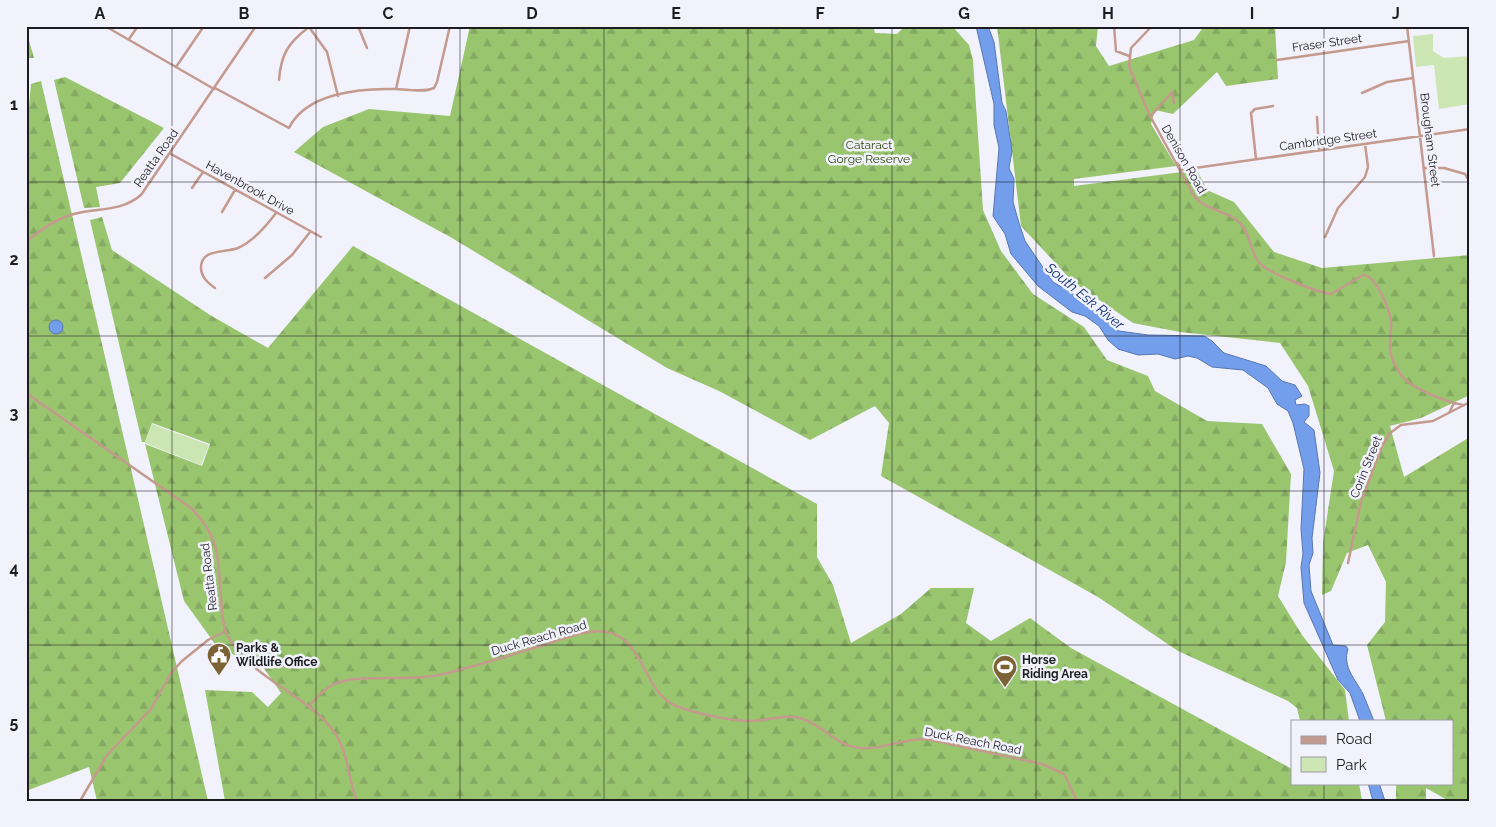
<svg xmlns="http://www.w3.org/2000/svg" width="1496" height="827" font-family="Raleway,sans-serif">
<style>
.green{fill:#cbe6b2}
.forest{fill:url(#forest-firs)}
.water{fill:#729eeb;stroke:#5877ae}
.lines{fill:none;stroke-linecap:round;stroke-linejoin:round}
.minor{stroke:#c4998e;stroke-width:2.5}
.grid{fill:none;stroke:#1d1c20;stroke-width:1;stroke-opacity:0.55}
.labels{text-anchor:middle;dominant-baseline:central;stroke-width:5;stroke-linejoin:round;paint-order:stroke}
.street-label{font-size:12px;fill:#1d1c20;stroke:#f2f2fd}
.park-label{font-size:12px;fill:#2d4708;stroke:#f2f2fd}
.poi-label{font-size:12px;font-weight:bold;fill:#1d1c20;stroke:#f2f2fd;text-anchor:start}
.water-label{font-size:14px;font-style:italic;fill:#0b3073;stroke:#f2f2fd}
.neatline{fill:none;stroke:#1d1c20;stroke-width:2}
.grid-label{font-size:16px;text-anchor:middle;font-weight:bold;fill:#1d1c20}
</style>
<defs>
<pattern id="forest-firs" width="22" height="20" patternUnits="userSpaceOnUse" patternTransform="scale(1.25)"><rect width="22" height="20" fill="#9ac56f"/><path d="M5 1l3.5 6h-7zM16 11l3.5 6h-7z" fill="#84a960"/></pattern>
</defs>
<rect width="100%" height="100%" fill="#f2f2fd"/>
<path class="green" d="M1433,34V51L1444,58L1470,56V104L1439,109L1434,65L1416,67L1413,36Z
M152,424L209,445L201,465L145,443Z"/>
<path class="forest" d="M470,26H873L875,33L897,34L905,26H952L969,45L973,60L983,210L1001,251L1033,294L1084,327L1107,360L1148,376L1155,391L1207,421L1262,424L1291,474L1286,562L1278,596L1302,635L1345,690L1349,721H1300L1297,708L1288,701L1178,651L1098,597L881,476L889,423L875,406L810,440L719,391L667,368L452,238L294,152L323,127L369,109L450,116Z
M997,26H1098L1096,46L1109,66L1194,40L1204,26H1275L1278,79L1226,86L1217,72L1173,114L1155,110L1151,124L1176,166L1074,179V186L1197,170L1207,190L1234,202L1274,252L1322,268L1470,255V395L1421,418L1390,426L1404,477L1470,437V801H1449L1426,788V801H1396V783H1452V721H1386L1367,645L1385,622L1386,582L1368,545L1347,553L1331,591L1322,595L1323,543L1334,471L1308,386L1280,343L1180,332L1133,323L1073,282L1021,226Z
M26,30L34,58H26Z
M65,77L164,128L120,183L96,187L100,207L84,208L54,80Z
M41,81L208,801H97L89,767L26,791V107L29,106L31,84Z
M102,217L112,250L210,315L268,348L353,246L817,504V557L833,585L851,643L901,614L931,588H974L966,623L991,641L1030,618L1071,648L1292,769V783H1359L1362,801H225L205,690L252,692L268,707L281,693L263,667L218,648L184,601L145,444L202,466L210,444L152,423L145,442H142L90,220Z"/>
<path class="water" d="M976,26H988L994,42L1002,103L1006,111L1012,151L1009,168L1014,179L1013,202L1019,223L1025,241L1053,282L1072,293L1119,331L1148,335L1204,336L1212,341L1224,353L1266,366L1282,381L1295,385L1302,396L1295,400L1296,405L1305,404L1309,406V416L1304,422L1314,430L1320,473L1312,538L1313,553L1309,565L1311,591L1333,645L1346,646L1348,649C1342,667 1356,680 1363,694C1367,703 1370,712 1374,721H1360L1350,693L1338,680L1304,603L1301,567L1303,554L1301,529L1304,469L1293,423L1288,411L1277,404L1268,388L1243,370L1212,367L1197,358L1188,356L1175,359L1158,354L1138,355L1118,349L1108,340L1099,326L1085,316L1072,312L1038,286L1011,254L1005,234L993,216L999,148L994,125V104Z
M49 327a7 7 0 1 1 14 0a7 7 0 1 1-14 0Z
M1368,783H1379L1385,801H1373Z"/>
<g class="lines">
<path class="minor" d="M105,26L214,89
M358,26L367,48
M1114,26L1116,51L1129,56
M1152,26L1131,48L1129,66L1149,114L1194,196C1206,211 1227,210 1240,223C1250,233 1250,250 1258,261C1266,273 1317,292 1331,294L1363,275C1376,275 1390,311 1391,322C1392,332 1388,344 1391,354C1392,360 1397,369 1401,375C1411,389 1447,402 1463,405
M1407,26L1434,256
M309,27L327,52L338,96
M129,39L138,26
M1277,60L1409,41
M176,67L204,26
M279,80C281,54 288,43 309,27
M215,88L289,128C306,93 360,88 395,89C406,89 423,93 434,88L437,82L450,26
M396,89L410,26
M1172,92L1174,103
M1362,93L1387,82L1413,78
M1150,117L1172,92
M1317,117L1319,150
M171,154L321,237
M1256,159L1251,113L1255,109L1273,106
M1177,163L1188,168
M1424,168H1444L1465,174L1469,181L1470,202
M1181,170L1470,129
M192,188L203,172
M222,212L235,190
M1325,237L1338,208L1365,177L1368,167L1365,144
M26,242C41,229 58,217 78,213C101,208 122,211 141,195L256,26
M265,278L292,255L310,232
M215,288C208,283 202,278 201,269C200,248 225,253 238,248C252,242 267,225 276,213
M26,393L191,508C221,538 218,559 221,599C222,610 222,622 226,632C244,674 305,694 332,729C349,751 347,777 357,801
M1449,413L1454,403
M1348,563L1361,502L1382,446L1390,433L1401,425L1433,421L1470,402
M309,706C316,698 324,689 334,684C358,673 408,682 439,675C474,667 509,655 544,645C563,639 587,628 607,632C644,639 643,690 674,705C692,713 731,721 751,721C769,721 786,713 803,719C824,726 837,746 860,748C883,750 904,738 927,739L1042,764L1064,774L1077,801
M80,801L107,755L151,709L171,673L182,661L208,640L226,631"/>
</g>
<path class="grid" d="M172,26V801M316,26V801M460,26V801M604,26V801M748,26V801M892,26V801M1036,26V801M1180,26V801M1324,26V721M26,182H1470M26,336H1470M26,491H1470M26,645H1470M1324,783V801"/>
<defs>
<symbol id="civic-pin" viewBox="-11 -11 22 30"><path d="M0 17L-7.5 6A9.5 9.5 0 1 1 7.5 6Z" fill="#7c6334" stroke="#f2f2fd"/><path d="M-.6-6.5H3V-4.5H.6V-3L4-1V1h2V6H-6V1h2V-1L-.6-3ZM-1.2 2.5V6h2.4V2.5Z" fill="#fff"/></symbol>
<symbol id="stadium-pin" viewBox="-11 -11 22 30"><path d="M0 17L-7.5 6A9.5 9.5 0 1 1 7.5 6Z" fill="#7c6334" stroke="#f2f2fd"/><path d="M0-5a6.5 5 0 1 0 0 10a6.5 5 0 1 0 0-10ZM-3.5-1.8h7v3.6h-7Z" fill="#fff"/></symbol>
</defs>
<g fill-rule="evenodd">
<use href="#civic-pin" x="205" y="641" width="28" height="38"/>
<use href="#stadium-pin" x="991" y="653" width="28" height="38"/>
</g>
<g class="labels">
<g class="street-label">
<text transform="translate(1327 43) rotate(-8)">Fraser Street</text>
<text transform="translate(1328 140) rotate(-8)">Cambridge Street</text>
<text transform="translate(1430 140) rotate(83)">Brougham Street</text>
<text transform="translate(156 158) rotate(-55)">Reatta Road</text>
<text transform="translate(1184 159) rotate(60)">Denison Road</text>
<text transform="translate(250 188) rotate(29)">Havenbrook Drive</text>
<text transform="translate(1366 467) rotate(-68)">Corin Street</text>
<text transform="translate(209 577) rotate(-97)">Reatta Road</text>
<text transform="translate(539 638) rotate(-16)">Duck Reach Road</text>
<text transform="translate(973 741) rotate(11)">Duck Reach Road</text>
</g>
<g class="park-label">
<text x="869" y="145">Cataract<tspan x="869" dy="14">Gorge Reserve</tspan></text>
</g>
<g class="poi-label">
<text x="236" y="648">Parks &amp;<tspan x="236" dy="14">Wildlife Office</tspan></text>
<text x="1022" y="660">Horse<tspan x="1022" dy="14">Riding Area</tspan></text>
</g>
<g class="water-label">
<text transform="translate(1085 296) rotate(39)">South Esk River</text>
</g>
</g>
<rect width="1496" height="827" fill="none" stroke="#f2f2fd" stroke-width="55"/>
<rect x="1291" y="720" width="162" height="65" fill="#f2f2fd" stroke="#9d9ca5"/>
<rect x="1301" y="736" width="25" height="8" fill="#c4998e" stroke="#9d9ca5"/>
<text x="1336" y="744" font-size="15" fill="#1d1c20">Road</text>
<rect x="1301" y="757" width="25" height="15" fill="#cbe6b2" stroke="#9d9ca5"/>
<text x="1336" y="770" font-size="15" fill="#1d1c20">Park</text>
<rect x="28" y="28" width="1440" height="772" class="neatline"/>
<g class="grid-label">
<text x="100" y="19">A</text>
<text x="244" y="19">B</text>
<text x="388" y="19">C</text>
<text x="532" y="19">D</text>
<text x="676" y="19">E</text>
<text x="820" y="19">F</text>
<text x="964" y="19">G</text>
<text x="1108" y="19">H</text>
<text x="1252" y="19">I</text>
<text x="1396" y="19">J</text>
<text x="14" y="110">1</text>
<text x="14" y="265">2</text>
<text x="14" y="419">3</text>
<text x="14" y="574">4</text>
<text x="14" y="728">5</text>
</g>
</svg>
